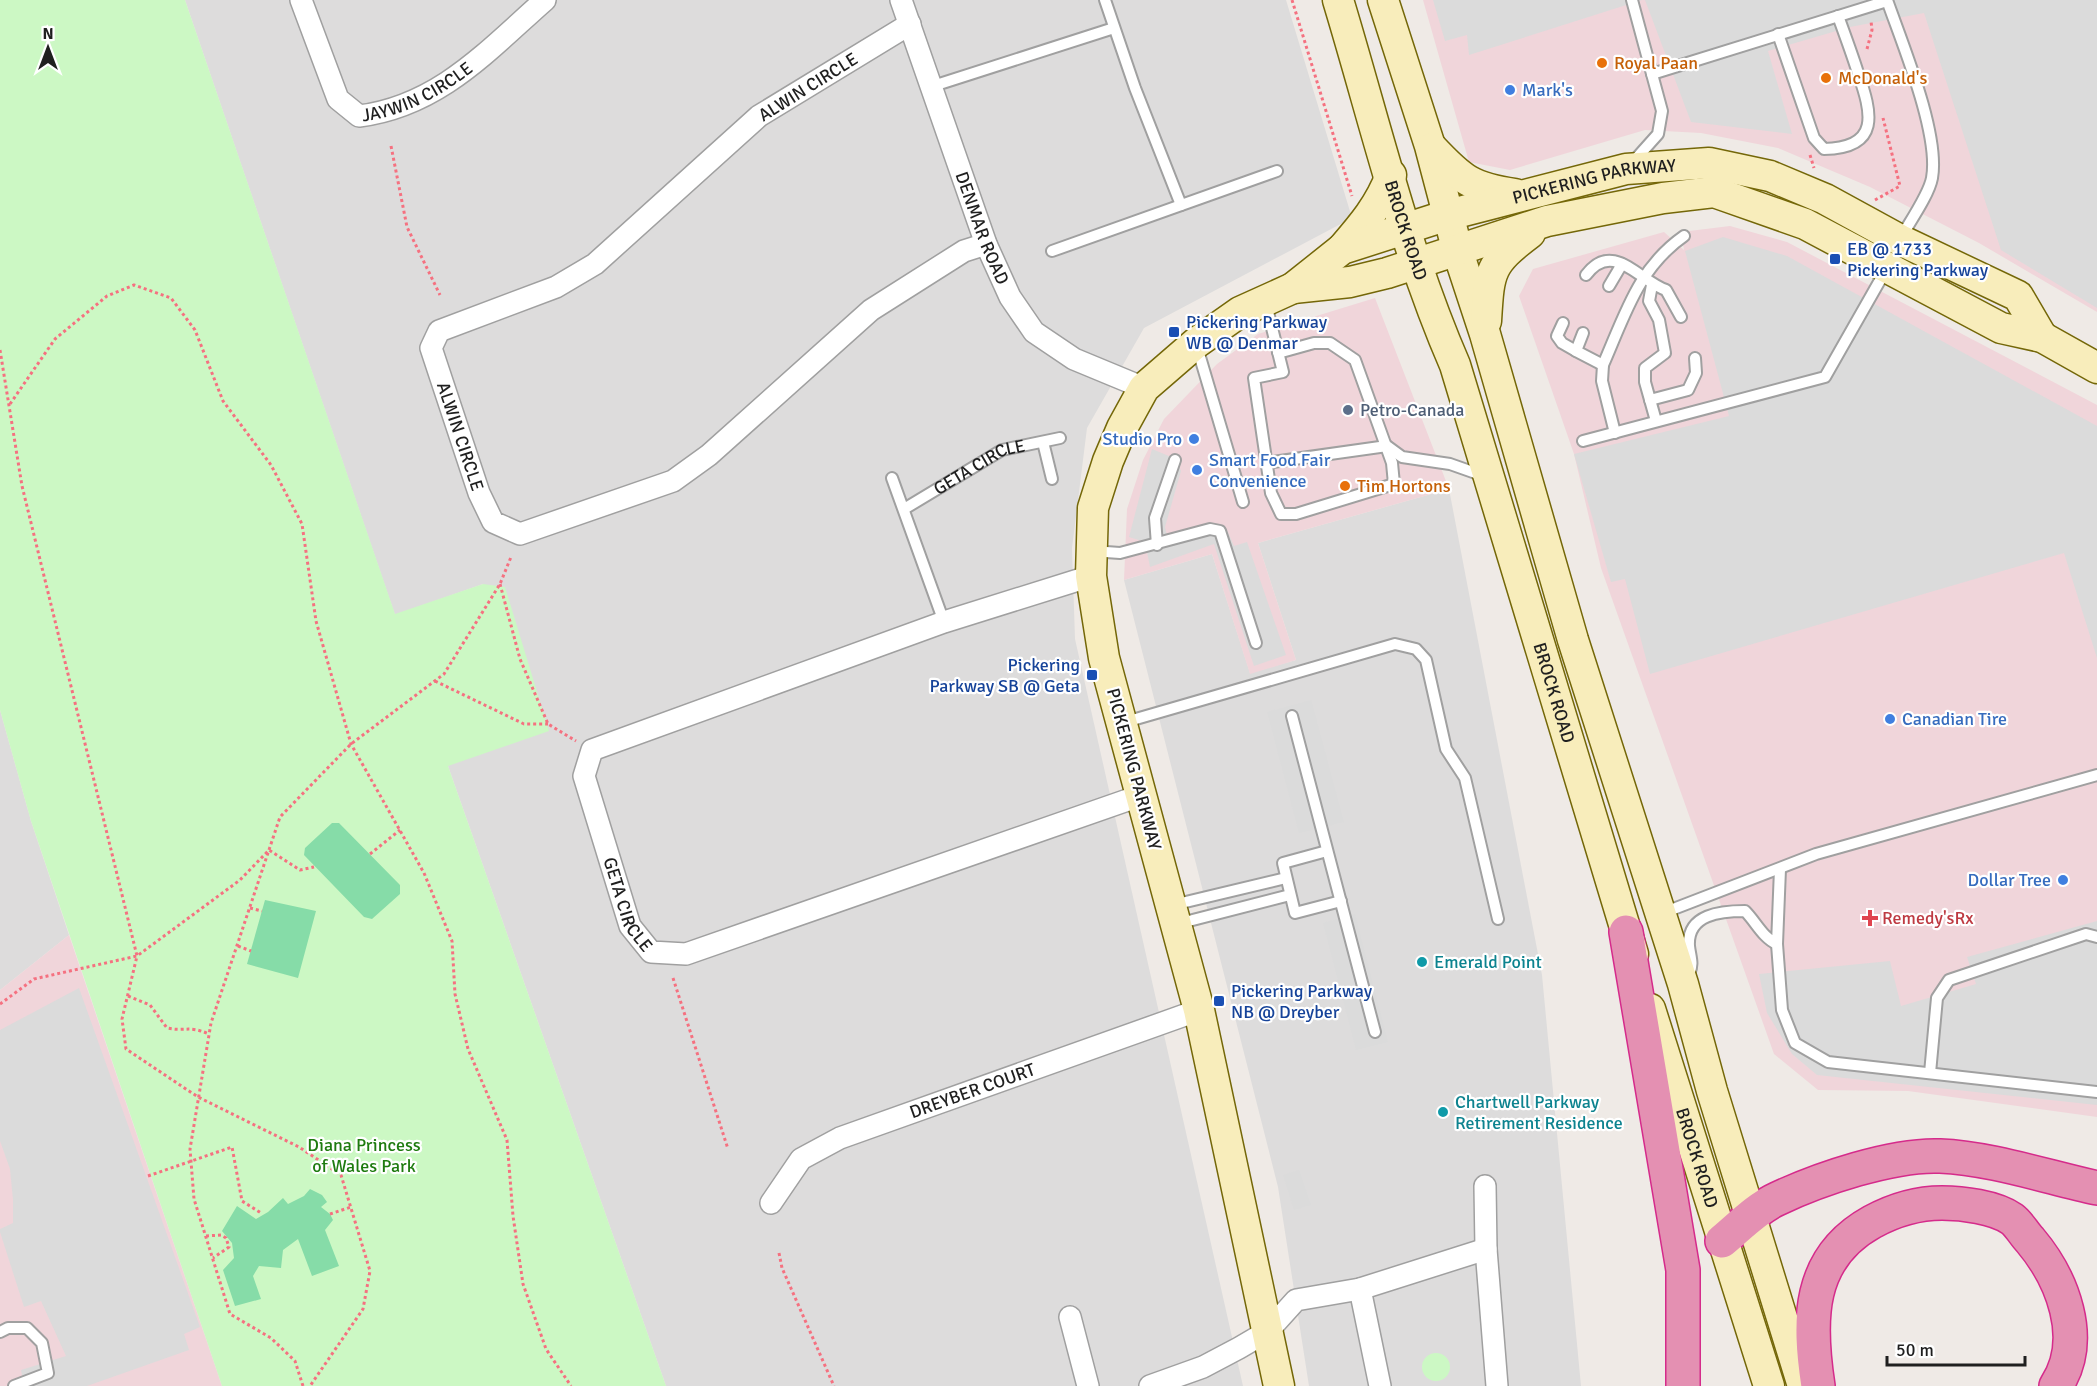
<svg xmlns="http://www.w3.org/2000/svg" width="2097" height="1386" font-family="Signika,sans-serif">
<style>
.residential{fill:#dddcdc}
.commercial{fill:#f0d5da}
.park{fill:#ccf8c4}
.pitch{fill:#86dca8}
.parking{fill:#dbdbdb}
.lines{fill:none;stroke-linecap:round;stroke-linejoin:round}
.lane-casing{stroke:#a0a0a0;stroke-width:14}
.street-casing{stroke:#a0a0a0;stroke-width:24}
.secondary-casing{stroke:#746708;stroke-width:33}
.highway-casing{stroke:#d52b8b;stroke-width:36}
.path{stroke:#f57180;stroke-width:3;stroke-dasharray:3 3;stroke-linecap:butt}
.lane{stroke:#fff;stroke-width:10}
.street{stroke:#fff;stroke-width:21}
.secondary{stroke:#f8edbb;stroke-width:30}
.highway{stroke:#e490b2;stroke-width:33}
.food-dot{fill:#e8710a;stroke:#fff;stroke-width:2}
.shop-dot{fill:#3f7fe0;stroke:#fff;stroke-width:2}
.transit-dot{fill:#1a4fb4;stroke:#fff;stroke-width:2}
.service-dot{fill:#5c6f8a;stroke:#fff;stroke-width:2}
.health-dot{fill:#e0444e;stroke:#fff;stroke-width:2}
.culture-dot{fill:#0f9aa8;stroke:#fff;stroke-width:2}
.labels{text-anchor:middle;dominant-baseline:central;stroke-width:4.5;stroke-linejoin:round;paint-order:stroke}
.food-label{font-size:18px;fill:#c56008;stroke:#fff;text-anchor:start}
.street-label{font-size:18px;fill:#1f1f1f;stroke:#fff}
.shop-label{font-size:18px;fill:#366cbe;stroke:#fff;text-anchor:start}
.transit-label{font-size:18px;fill:#164399;stroke:#fff;text-anchor:start}
.service-label{font-size:18px;fill:#4e5e75;stroke:#fff;text-anchor:start}
.health-label{font-size:18px;fill:#be3a42;stroke:#fff;text-anchor:start}
.culture-label{font-size:18px;fill:#0d838f;stroke:#fff;text-anchor:start}
.park-label{font-size:18px;fill:#1e7b0f;stroke:#fff}
</style>
<rect width="100%" height="100%" fill="#efeae6"/>
<path class="residential" d="M185,0H1286L1352,218L1144,328L1087,428L1072,548L1075,639L1243,1386H666L448,766L483,584L395,615Z
M1449,489L1542,975L1581,1386H1309L1278,1187L1124,580L1212,554L1250,673L1296,660L1258,543Z
M0,710L31,821L69,935L0,990Z"/>
<path class="commercial" d="M1423,0H2097V312L1979,243L1870,187L1778,148L1701,133L1645,130L1510,170L1469,162Z
M1730,226L1787,242L2097,405V1117L1908,1091L1818,1090L1774,1054L1601,568L1574,454L1519,296L1533,269L1664,232L1684,250L1681,232Z
M1375,298L1449,489L1258,543L1296,660L1250,674L1212,554L1124,580L1127,509L1143,460L1164,419L1217,364L1258,334Z
M69,935L222,1386H0V990Z"/>
<path class="park" d="M0,0H185L395,614L483,584L505,587L549,731L448,766L666,1386H222L31,821L0,710Z
M1422 1367a14 14 0 1 1 28 0a14 14 0 1 1-28 0Z"/>
<path class="pitch" d="M332,823H339L400,885V894L372,919L364,917L304,855L305,848Z
M265,900L316,911L298,978L247,964Z
M310,1189L322,1195L327,1202L321,1207L330,1214L333,1220L325,1230L339,1266L312,1276L298,1239L283,1250L281,1268L259,1266L253,1276L261,1299L235,1306L223,1270L234,1258L232,1243L222,1231L237,1206L256,1219L268,1212L283,1198L288,1204L304,1196Z"/>
<path class="parking" d="M1433,0H1642L1469,55L1467,35L1445,41Z
M1645,0H2097V308L2001,250L1924,13L1850,27L1768,51L1792,134L1691,122Z
M1723,237L1787,256L2097,426V658L2064,553L1650,674L1625,579L1611,582L1574,454L1729,416L1685,251Z
M1152,449L1176,459L1181,471L1165,527L1167,535L1172,539L1219,525L1227,530L1234,546L1247,542L1286,655L1254,666L1214,544L1150,567L1145,542L1129,537Z
M1311,700L1344,822L1299,833L1267,712Z
M1355,914L1388,1042L1356,1050L1323,923Z
M2097,921V1105L1817,1075L1792,1054L1767,1013L1759,974L1890,961L1901,1006L1976,984L1967,957Z
M79,988L200,1327L184,1334L189,1350L87,1386H24L21,1370L66,1356L41,1301L24,1307L0,1232V1229L13,1223V1200L10,1169L0,1141V1030Z
M1299,1170L1311,1205L1294,1210L1283,1175Z"/>
<g class="lines">
<defs>
<g id="lane">
<path d="M1105,0L1135,88L1181,205"/>
<path d="M1632,0L1662,111L1658,134L1633,162"/>
<path d="M1887,0C1902,43 1940,134 1932,178C1929,195 1909,223 1900,239"/>
<path d="M1778,34L1814,138L1824,149C1881,148 1872,113 1858,73C1852,54 1845,35 1838,16"/>
<path d="M1652,74L1887,1"/>
<path d="M930,87L1114,28"/>
<path d="M1052,251L1277,171"/>
<path d="M1586,275C1613,239 1639,281 1666,290L1681,317"/>
<path d="M1652,285L1649,301L1659,320L1665,353L1645,368V382L1656,421"/>
<path d="M1609,286L1622,264"/>
<path d="M1266,304L1283,372L1254,378L1271,493L1281,514H1296L1394,484L1392,463L1355,360L1330,343H1314L1278,353"/>
<path d="M1563,323L1557,336L1562,343L1576,351"/>
<path d="M1583,333L1576,351L1603,365"/>
<path d="M1197,347L1243,502"/>
<path d="M1650,400L1688,390L1696,373L1695,358"/>
<path d="M1615,433L1602,381L1603,365C1625,315 1638,268 1684,236"/>
<path d="M1583,441L1825,377L1887,268"/>
<path d="M1043,442L1052,479"/>
<path d="M1266,463L1387,446L1402,457L1450,464L1484,476"/>
<path d="M892,478L944,622"/>
<path id="s1" d="M904,509L1002,450L1060,438"/>
<path d="M1157,545L1155,518L1175,460"/>
<path d="M1092,551L1120,553L1210,529L1220,531L1256,643"/>
<path d="M1292,716L1375,1032"/>
<path d="M1122,723L1395,644L1416,649L1426,660L1446,749L1465,778L1498,919"/>
<path d="M1327,851L1283,863L1295,913L1341,901"/>
<path d="M1173,905L1286,878"/>
<path d="M1663,913L1816,854L2097,775"/>
<path d="M1177,924L1290,895"/>
<path d="M1777,944L1782,1010L1795,1043L1828,1062L2097,1092"/>
<path d="M1689,974C1694,964 1690,956 1689,946C1687,914 1721,911 1745,911C1756,922 1763,938 1777,944L1780,869"/>
<path d="M1930,1073L1937,998L1949,980L2086,934L2097,937"/>
<path d="M0,1332L8,1328H27L42,1343L48,1373L14,1386"/>
</g>
<g id="street">
<path id="s2" d="M301,0L338,99L359,116C439,106 488,50 545,0"/>
<path id="s3" d="M901,0L986,244L1010,297L1034,332L1074,359L1144,388"/>
<path id="s4" d="M910,24L759,116L595,264L556,287L439,331L431,348L479,493L493,522L520,534L673,481L709,455L871,310L964,251L986,244"/>
<path id="s5" d="M1091,576L944,622L592,750L584,776L630,926L651,952L686,954L1142,795"/>
<path d="M1485,1186L1486,1249L1497,1386"/>
<path id="s6" d="M771,1203L801,1159L840,1138L1199,1010"/>
<path d="M1360,1289L1380,1386"/>
<path d="M1070,1317L1088,1386"/>
<path d="M1150,1386L1203,1367L1239,1348L1268,1331L1296,1300L1360,1289L1486,1249"/>
</g>
<g id="secondary">
<path id="s7" d="M1338,0C1375,122 1404,248 1455,365L1633,954"/>
<path d="M1383,0L1430,146L1458,252L1485,334L1573,640L1683,984L1712,1091L1803,1386"/>
<path d="M1432,148C1462,180 1472,188 1515,194"/>
<path d="M1342,249C1362,226 1380,205 1391,175"/>
<path d="M1293,288L1350,282L1387,273L1547,221L1663,198L1714,192L1805,224L2001,328L2042,337L2097,368"/>
<path d="M1486,321C1489,271 1489,264 1530,233"/>
<path id="s8" d="M1650,1009L1769,1386"/>
<path id="s9" d="M1279,1386L1199,1010L1104,658L1091,576L1093,508L1108,461L1122,428L1144,388L1196,343L1240,312L1293,288L1342,249L1448,215L1626,169L1709,163L1770,176L1825,199L1900,240L2018,296L2042,337"/>
</g>
<path id="highway" d="M1626,932L1683,1270V1386
M1722,1241C1739,1227 1757,1208 1777,1199C1819,1179 1893,1154 1940,1156C1990,1158 2047,1177 2097,1188
M1818,1386C1808,1321 1807,1258 1872,1222C1894,1210 1917,1203 1942,1203C1962,1203 1995,1207 2012,1219C2019,1224 2024,1234 2030,1240C2062,1278 2087,1339 2056,1386"/>
</defs>
<use href="#lane" class="lane-casing"/>
<use href="#street" class="street-casing"/>
<use href="#secondary" class="secondary-casing"/>
<use href="#highway" class="highway-casing"/>
<path class="path" d="M1292,0L1352,196
M1867,49L1872,30L1871,21
M391,146L407,227L440,295
M1810,155L1814,168
M1875,200L1900,186L1883,118
M0,350L22,486L137,956L122,1019L126,1049L198,1097L299,1147L341,1175L370,1271L363,1309L310,1386
M10,404L55,339L107,296L134,285L171,298L195,330L223,401L271,465L302,524L316,621L351,744L424,873L452,941L455,994L468,1049L507,1140L513,1216L523,1284L546,1349L571,1386
M500,584L520,659L548,724L576,741
M435,681L524,724H548
M370,854L400,830
M250,908L262,911
M238,946L251,951
M673,978L728,1149
M128,996L150,1005L167,1028C186,1032 188,1025 209,1034
M0,1004L34,979L137,956L240,880L269,850L300,870L314,867
M148,1176L232,1147L242,1201L261,1213
M330,1214L351,1207
M206,1236L221,1235L226,1238L229,1247L213,1258
M779,1253L782,1268L834,1386
M303,1386L295,1361L271,1338L230,1314L194,1199L190,1149L211,1023L280,817L351,744L444,674L500,584L511,557"/>
<use href="#lane" class="lane"/>
<use href="#street" class="street"/>
<use href="#secondary" class="secondary"/>
<use href="#highway" class="highway"/>
</g>
<g class="food-dot">
<circle cx="1602" cy="63" r="6"/>
<circle cx="1826" cy="78" r="6"/>
<circle cx="1345" cy="486" r="6"/>
</g>
<g class="shop-dot">
<circle cx="1510" cy="90" r="6"/>
<circle cx="1194" cy="439" r="6"/>
<circle cx="1197" cy="470" r="6"/>
<circle cx="1890" cy="719" r="6"/>
<circle cx="2063" cy="880" r="6"/>
</g>
<g class="transit-dot">
<rect x="1829" y="253" width="12" height="12" rx="3"/>
<rect x="1168" y="326" width="12" height="12" rx="3"/>
<rect x="1086" y="669" width="12" height="12" rx="3"/>
<rect x="1213" y="995" width="12" height="12" rx="3"/>
</g>
<circle class="service-dot" cx="1348" cy="410" r="6"/>
<path class="health-dot" d="M1867 909h6v6h6v6h-6v6h-6v-6h-6v-6h6z"/>
<g class="culture-dot">
<circle cx="1422" cy="962" r="6"/>
<circle cx="1443" cy="1112" r="6"/>
</g>
<g class="labels">
<g class="food-label">
<text x="1614" y="63">Royal Paan</text>
<text x="1838" y="78">McDonald's</text>
<text x="1357" y="486">Tim Hortons</text>
</g>
<g class="street-label">
<text stroke="none"><textPath href="#s2" startOffset="196">JAYWIN CIRCLE</textPath></text>
<text transform="translate(808 87) rotate(-32)">ALWIN CIRCLE</text>
<text stroke="none"><textPath href="#s9" startOffset="1536">PICKERING PARKWAY</textPath></text>
<text stroke="none"><textPath href="#s3" startOffset="242">DENMAR ROAD</textPath></text>
<text stroke="none"><textPath href="#s7" startOffset="240">BROCK ROAD</textPath></text>
<text stroke="none"><textPath href="#s4" startOffset="680">ALWIN CIRCLE</textPath></text>
<text stroke="none"><textPath href="#s1" startOffset="87">GETA CIRCLE</textPath></text>
<text stroke="none"><textPath href="#s7" startOffset="726">BROCK ROAD</textPath></text>
<text transform="translate(1134 769) rotate(75)">PICKERING PARKWAY</text>
<text stroke="none"><textPath href="#s5" startOffset="692">GETA CIRCLE</textPath></text>
<text stroke="none"><textPath href="#s6" startOffset="238">DREYBER COURT</textPath></text>
<text stroke="none"><textPath href="#s8" startOffset="156">BROCK ROAD</textPath></text>
</g>
<g class="shop-label">
<text x="1522" y="90">Mark's</text>
<text x="1182" y="439" text-anchor="end">Studio Pro</text>
<text x="1209" y="460">Smart Food Fair<tspan x="1209" dy="21">Convenience</tspan></text>
<text x="1902" y="719">Canadian Tire</text>
<text x="2051" y="880" text-anchor="end">Dollar Tree</text>
</g>
<g class="transit-label">
<text x="1847" y="249">EB @ 1733<tspan x="1847" dy="21">Pickering Parkway</tspan></text>
<text x="1186" y="322">Pickering Parkway<tspan x="1186" dy="21">WB @ Denmar</tspan></text>
<text x="1080" y="665" text-anchor="end">Pickering<tspan x="1080" dy="21">Parkway SB @ Geta</tspan></text>
<text x="1231" y="991">Pickering Parkway<tspan x="1231" dy="21">NB @ Dreyber</tspan></text>
</g>
<g class="service-label">
<text x="1360" y="410">Petro-Canada</text>
</g>
<g class="health-label">
<text x="1882" y="918">Remedy'sRx</text>
</g>
<g class="culture-label">
<text x="1434" y="962">Emerald Point</text>
<text x="1455" y="1102">Chartwell Parkway<tspan x="1455" dy="21">Retirement Residence</tspan></text>
</g>
<g class="park-label">
<text x="364" y="1145">Diana Princess<tspan x="364" dy="21">of Wales Park</tspan></text>
</g>
</g>
<g transform="translate(48 48)" stroke="#ffffff" stroke-width="4.5" paint-order="stroke">
<path d="M0-4.5L10 22L0 15L-10 22Z" fill="#1f1f1f"/>
<text y="-9" font-size="16" font-weight="bold" text-anchor="middle" fill="#1f1f1f">N</text>
</g>
<path d="M1887 1356v9h138v-9" fill="none" stroke="#1f1f1f" stroke-width="3"/>
<text x="1896" y="1356" font-size="18" fill="#1f1f1f" stroke="#ffffff" stroke-width="4.5" paint-order="stroke">50 m</text>
</svg>
